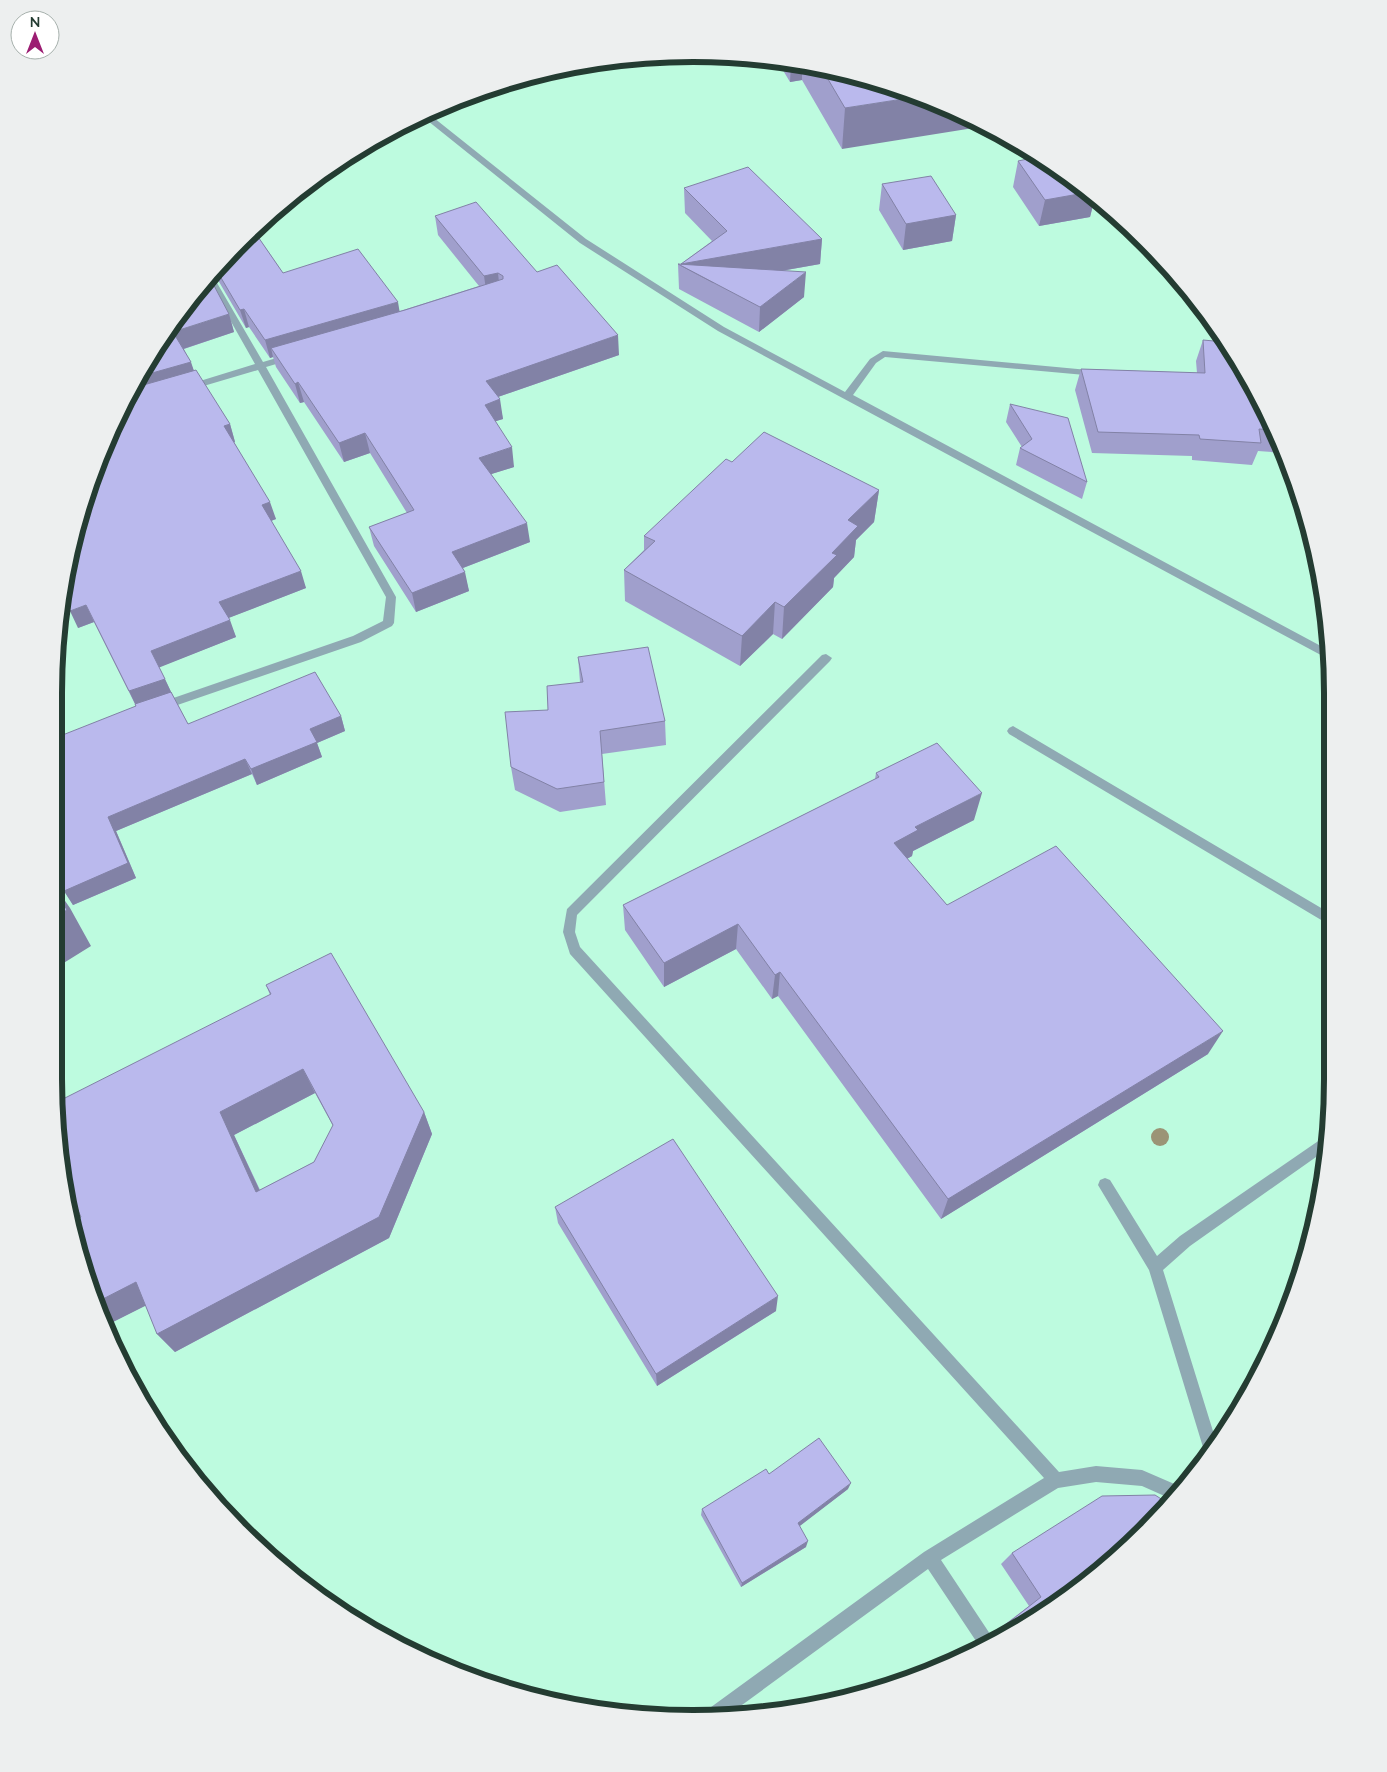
<svg xmlns="http://www.w3.org/2000/svg" width="1387" height="1772" font-family="Mulish,sans-serif">
<style>
.lines{fill:none;stroke-linecap:round;stroke-linejoin:round}
.lane{fill:#8fa9b3;fill-rule:evenodd}
.street{fill:#8fa9b3;fill-rule:evenodd}
.tree{fill:#9b9476}
.wall{fill:#a09fcc;fill-rule:evenodd}
.shaded-wall{fill:#8282a6}
.building{fill:#bab9ed;stroke:#8282a6;fill-rule:evenodd}
.rim{fill:none;stroke:#243c32;stroke-width:6}
</style>
<rect width="100%" height="100%" fill="#bdfbdf"/>
<g class="lines">
<path class="lane" d="M826,654L832,658L830,661L577,915L575,932L580,947L1059,1472L1096,1466L1142,1470L1179,1486L1169,1498L1142,1486L1096,1482L1058,1488L941,1560L994,1640L980,1647L928,1569L731,1713L705,1717L707,1710L924,1552L1044,1478L570,954L563,932L567,909L822,655Z
M1013,726L1333,915V927L1009,734L1007,731L1009,728Z
M1327,1135L1326,1150L1190,1246L1163,1270L1217,1444L1206,1457L1149,1270L1098,1185L1100,1180L1105,1178L1110,1180L1157,1256L1180,1236Z"/>
<path class="street" d="M429,114L586,239L724,327L845,392L870,359L883,351L1099,371V375L1096,376L885,357L876,363L853,395L1332,652V661L718,331L580,243L423,117Z
M213,276L263,362L290,354L295,357L293,359L266,367L396,597L394,623L392,626L361,642L160,711L156,710L154,707L156,704L353,636L383,621L386,597L258,370L190,390L185,387L187,385L255,364L208,281Z"/>
</g>
<circle class="tree" cx="1160" cy="1137" r="9"/>
<path class="wall" d="M778,62L859,75L842,149L802,80L790,82Z
M1018,161L1083,186L1095,197L1090,217L1039,226L1013,187Z
M882,184L956,215L952,241L903,250L879,210Z
M684,188L822,239L820,264L781,271L804,297L759,332L679,289L678,264H681L712,241L685,213Z
M435,216L537,272L619,355L498,397L503,419L495,421L514,467L491,474L530,542L463,568L469,591L416,612L374,546L369,527L407,513L370,453L344,462L304,402L300,403L276,367L273,357L270,358L249,327L246,328L215,275H213L254,231L283,273L400,311L479,286L438,235Z
M229,314L234,332L184,349L194,371L230,424L235,442H234L276,519L271,521L306,588L228,618L236,637L159,667L171,692L188,724L341,716L345,731L317,743L322,757L257,785L252,774L116,831L136,878L73,905L64,891L136,706L94,622L78,628L139,374Z
M1203,340L1253,388H1254L1283,453L1258,451L1252,465L1192,460V456L1092,453L1075,390L1081,369L1197,373L1196,361Z
M1010,404L1087,482L1082,499L1016,465L1020,448L1022,447L1006,422Z
M732,462L879,490L874,522L856,540L854,557L834,578L833,587L782,639L773,634L740,666L625,601L624,570L644,550V536Z
M578,657L665,721L666,745L602,754L606,805L560,812L515,790L511,767L548,710L580,682Z
M876,773L974,820L913,851L912,856L907,859L947,905L1208,1054L941,1219L778,996L772,999L736,949L664,987L625,930L623,905L875,779Z
M266,985L424,1112L432,1134L389,1238L175,1352L157,1334L146,1305L109,1324L76,1244L81,1217L270,995ZM315,1093L333,1126L314,1162L260,1190L234,1135Z
M555,1207L776,1311L657,1386L558,1223Z
M769,1474L848,1489L799,1526L806,1547L741,1587L701,1515L702,1509Z
M1155,1495L1014,1632L996,1639L992,1634L1029,1606L1001,1564L1012,1553Z"/>
<path class="shaded-wall" d="M791,64L802,66V80L790,82Z
M916,97L976,120L986,126L842,149L845,108Z
M1090,192L1095,197L1090,217L1039,226L1045,200Z
M956,215L952,241L903,250L906,224Z
M822,239L820,264L713,283L681,266V264Z
M806,272L804,297L759,332L760,307Z
M498,273L500,292L487,296L484,276Z
M398,302L401,320L271,348L273,357L270,358L265,340Z
M244,309L249,327L246,328L240,310Z
M229,314L234,332L180,350L173,332Z
M618,335L619,355L489,400L486,381Z
M191,362L197,380L128,400L138,377Z
M298,382L304,402L300,403L295,384Z
M500,399L503,419L487,424L485,405Z
M230,424L235,442L230,444L224,426Z
M365,433L370,453L344,462L339,443Z
M512,447L514,467L482,477L479,458Z
M879,490L874,522L856,540L854,557L834,578L833,587L782,639L784,607L832,553L848,520Z
M270,502L276,519L268,522L262,505Z
M527,523L530,542L455,571L452,552Z
M301,571L306,588L226,619L219,602Z
M465,572L469,591L416,612L412,593Z
M775,602L773,634L740,666L742,636Z
M86,605L94,622L78,628L70,611Z
M230,620L236,637L158,668L151,651Z
M165,679L173,696L137,708L129,691Z
M341,716L345,731L317,743L322,757L257,785L251,769L310,729Z
M245,759L252,774L116,831L136,878L73,905L64,891L108,817Z
M982,793L974,820L913,851L912,856L888,869L894,843L915,827Z
M54,885L70,908L91,946L54,969Z
M738,924L736,949L664,987V963Z
M780,972L778,996L772,999L775,975Z
M1223,1031L1208,1054L941,1219L948,1199Z
M303,1069L315,1093L234,1135L270,1213L256,1192L220,1112Z
M424,1112L432,1134L389,1238L175,1352L157,1334Z
M136,1282L155,1301L109,1324L99,1301Z
M778,1296L776,1311L657,1386L656,1374Z
M851,1483L848,1489L796,1529L798,1523Z
M808,1541L806,1547L741,1587L742,1583Z"/>
<path class="building" d="M822,69L859,75L916,97L845,108Z
M1037,157L1083,186L1090,192L1045,200L1018,161Z
M748,167L822,239L681,264L727,231L684,188Z
M931,176L956,215L906,224L882,184Z
M476,202L537,272L557,265L618,335L486,381L500,399L485,405L512,447L479,458L527,523L452,552L465,572L412,593L369,527L414,510L365,433L339,443L298,382L295,384L271,348L405,310L503,279V276L498,273L484,276L435,216Z
M254,231L283,273L358,249L398,302L265,340L244,309L240,310L217,271Z
M678,264L806,272L760,307Z
M210,278L229,314L173,332L191,362L138,377L186,304Z
M1203,340L1225,342L1247,373L1252,384L1253,388H1254L1273,430L1259,429L1261,443L1200,439L1199,435L1098,432L1081,369L1205,373Z
M196,370L230,424L224,426L270,502L262,505L301,571L219,602L230,620L151,651L165,679L129,691L86,605L70,611L65,602L88,488L133,388Z
M1010,404L1068,418L1087,482L1020,448L1032,439Z
M764,432L879,490L848,520L858,526L832,553L837,555L784,607L775,602L742,636L624,570L655,541L644,536L726,459L732,462Z
M648,647L665,721L600,731L604,782L557,789L511,767L505,712L548,710L547,686L583,682L578,657Z
M315,672L341,716L310,729L317,742L251,769L245,759L108,817L128,863L64,891L54,868L55,738L136,706L135,704L171,692L188,724Z
M937,743L982,793L915,827L918,830L894,843L947,905L1056,846L1223,1031L948,1199L780,972L775,975L738,924L664,963L623,905L879,777L876,773Z
M54,887L67,910L54,918Z
M331,953L424,1112L379,1217L157,1334L136,1282L99,1301L76,1244L73,1221L81,1217L68,1188L57,1102L271,994L266,985ZM303,1069L333,1125L314,1162L256,1192L220,1112Z
M673,1139L778,1296L656,1374L555,1207Z
M819,1438L851,1483L798,1523L808,1541L742,1583L702,1509L766,1469L769,1474Z
M1155,1495L1166,1502L1116,1559L1014,1632L972,1650L988,1638L992,1641L1007,1634V1631L1004,1626L1041,1597L1012,1553L1102,1496Z"/>
<path d="M0 0H1387V1772H0ZM693 62H693A631 631 0 0 1 1324 693V1079A631 631 0 0 1 693 1710H693A631 631 0 0 1 62 1079V693A631 631 0 0 1 693 62Z" fill="#edefef" fill-rule="evenodd"/>
<path class="rim" d="M693 62H693A631 631 0 0 1 1324 693V1079A631 631 0 0 1 693 1710H693A631 631 0 0 1 62 1079V693A631 631 0 0 1 693 62Z"/>
<g transform="translate(35 35)"><circle r="24" fill="#ffffff" stroke="#a7b1ad"/>
<path d="M0-4L9 19L0 12L-9 19Z" fill="#9c1d72"/>
<text y="-8" font-size="14" font-weight="bold" text-anchor="middle" fill="#243c32">N</text>
</g>
</svg>
